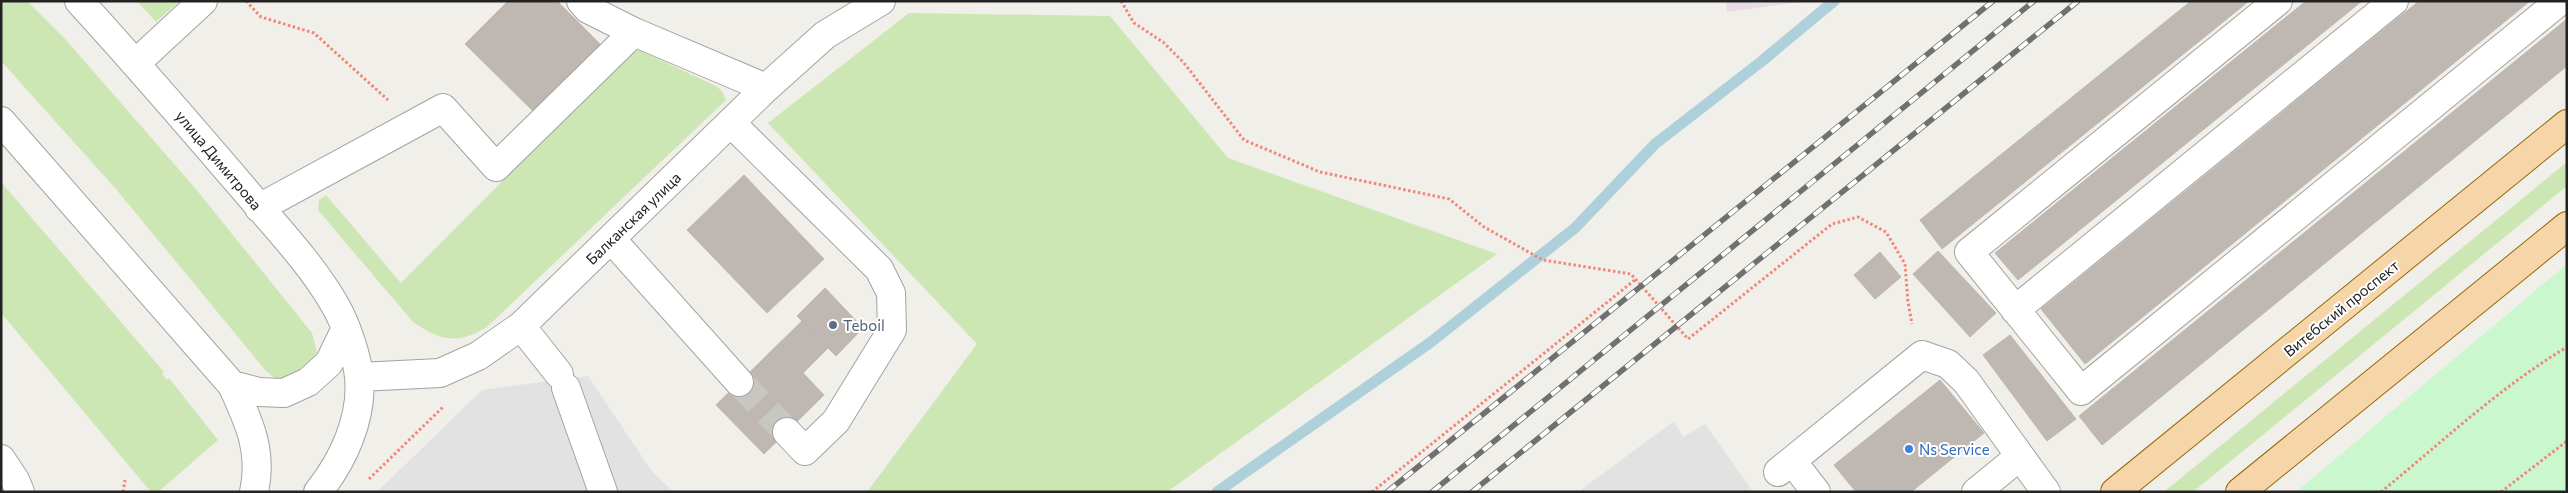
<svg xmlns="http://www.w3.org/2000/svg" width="2568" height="493" font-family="Commissioner,sans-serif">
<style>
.industrial{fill:#eadce7}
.grass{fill:#cce7b3}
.park{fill:#caf7ce}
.parking{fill:#e2e2e2}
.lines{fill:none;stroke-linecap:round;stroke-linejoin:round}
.stream{stroke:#add0db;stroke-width:11}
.building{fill:#bfb8b2;stroke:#c2b6ac}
.minor-tunnel{stroke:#c8c6c1;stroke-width:28;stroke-dasharray:28 14;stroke-linecap:butt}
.minor-casing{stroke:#a3a3a3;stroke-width:30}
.major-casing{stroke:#95680a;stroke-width:30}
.path{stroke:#f1877a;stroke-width:3;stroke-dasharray:2.5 2.5;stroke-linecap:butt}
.minor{stroke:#fff;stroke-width:28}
.major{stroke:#f6d6a9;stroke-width:28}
.rail-casing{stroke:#707070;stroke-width:5.5}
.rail{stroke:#fff;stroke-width:4;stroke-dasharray:11;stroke-linecap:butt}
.service-dot{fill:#5c6f8a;stroke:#fff;stroke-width:2}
.shop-dot{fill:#3f7fe0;stroke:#fff;stroke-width:2}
.labels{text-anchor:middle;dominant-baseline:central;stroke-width:4;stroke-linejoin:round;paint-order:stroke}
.street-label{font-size:15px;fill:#222;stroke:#fff}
.service-label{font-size:15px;fill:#4e5e75;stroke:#fff;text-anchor:start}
.shop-label{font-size:15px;fill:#366cbe;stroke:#fff;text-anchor:start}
</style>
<rect width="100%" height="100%" fill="#f1efe9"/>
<path class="industrial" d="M1726,1H1807L1727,12Z"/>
<path class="grass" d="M1,1H27L66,40L195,188L312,333L317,352L314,362L287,380L276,379L266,371L116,189L1,61Z
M137,1H180L156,22Z
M909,13L1110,16L1228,158L1497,254L1167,492H867L977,344L768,123Z
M639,50L716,86L722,91L726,100L487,327C457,345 441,341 413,322L318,210L319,200L326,195L401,283L627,56Z
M2567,162V186L2193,492H2164Z
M1,182L164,372L162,374L167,380L169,378L218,440L158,492H151L1,313Z"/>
<path class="park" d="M2567,264V492H2296Z"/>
<path class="parking" d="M588,376L653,473L674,492H377L482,390Z
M1674,421L1683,437L1705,424L1753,492H1578Z"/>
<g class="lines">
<path class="stream" d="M1217,492L1431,342L1575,228L1655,144L1762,61L1834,1"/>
</g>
<path class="building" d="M508,1H557L603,47L536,114L465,44Z
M2191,1H2249L1942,249L1920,220Z
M2306,1H2362L2018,280L1995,253Z
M2419,1H2530L2085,364L2041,309Z
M2567,19V66L2102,445L2079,416Z
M744,175L824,259L767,313L687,230Z
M1938,251L1996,313L1970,337L1913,274Z
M1880,252L1901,277L1875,299L1854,275Z
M825,288L863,328L836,356L797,316Z
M802,321L828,348L803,373L824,395L764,454L716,405Z
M2010,335L2076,419L2047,441L1983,355Z
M1940,380L1984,433L1911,492H1856L1834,465Z"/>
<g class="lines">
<path class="minor-tunnel" d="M739,382L787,432"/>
<defs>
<path id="minor" d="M79,1C136,63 190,126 244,189C275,226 311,263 335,305C346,324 357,356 359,377C363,418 343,461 318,492
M2278,1L1969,252L2081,391L2560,1
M634,32L766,88
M136,63L203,1
M1,121L232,385C249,422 263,451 254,492
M731,123L879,269L891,293L892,330L836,421L805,451L787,432
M259,208L443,108L496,167L634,32L588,9L581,1
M612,240L739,382
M2015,310L2394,1
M521,326L559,374
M359,377L440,373L478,356L521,326L766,88L825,35L881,1
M232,385L259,392L284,393L308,382L329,363L346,328
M566,388L603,492
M1,459L15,480L20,492
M1792,461L1816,492
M1778,472L1922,355L1948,364L1966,381L2046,492
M1976,492L2020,456"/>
<path id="major" d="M2115,492L2567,124
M2240,492L2567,226"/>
</defs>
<use href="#minor" class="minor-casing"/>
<use href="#major" class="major-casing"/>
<path class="path" d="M246,1L261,17L314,33L388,100
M1121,1L1134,23L1163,42L1184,63L1244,140L1320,172L1449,199L1484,227L1543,260L1631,274L1688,339L1832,224L1858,217L1886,232L1905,264L1908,302L1912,324
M369,479L443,407
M123,492L125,480
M1372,492L1636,279
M2381,492C2442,442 2499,388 2567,347
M2501,492L2567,441"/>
<use href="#minor" class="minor"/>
<use href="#major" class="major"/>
<defs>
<path id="rail" d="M1387,492L1993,1
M1432,492L2034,1
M1472,492L2078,1"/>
</defs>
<use href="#rail" class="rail-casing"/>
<use href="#rail" class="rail"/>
</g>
<circle class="service-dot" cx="833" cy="325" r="5"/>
<circle class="shop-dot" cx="1909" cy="449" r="5"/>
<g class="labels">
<g class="street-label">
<text transform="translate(219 160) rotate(50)">улица Димитрова</text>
<text transform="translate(633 218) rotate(-44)">Балканская улица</text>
<text transform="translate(2341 308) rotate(-39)">Витебский проспект</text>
</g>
<g class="service-label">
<text x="843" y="325">Teboil</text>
</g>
<g class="shop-label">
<text x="1919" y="449">Ns Service</text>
</g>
</g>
<rect width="2568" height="493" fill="none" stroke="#222222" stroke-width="5"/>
</svg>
